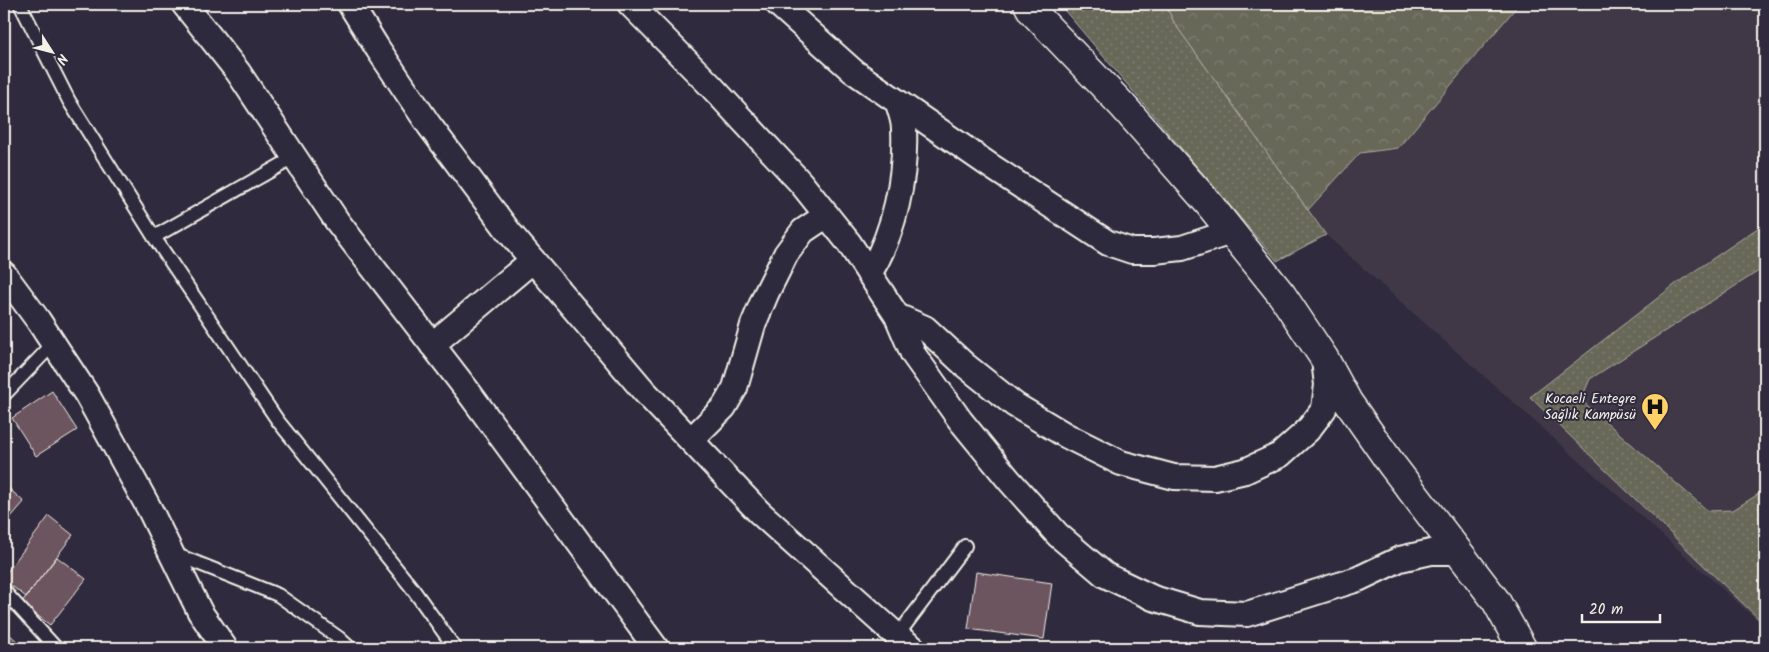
<svg xmlns="http://www.w3.org/2000/svg" width="1769" height="652" font-family="Kalam,sans-serif">
<style>
.built{fill:#413747}
.grass{fill:url(#grass-dots);stroke:#aeaca0}
.forest{fill:url(#forest-crowns);stroke:#aeaca0}
.building{fill:#6c545e;stroke:#f4f1e8}
.lines{fill:none;stroke-linecap:round;stroke-linejoin:round}
.lane-casing{stroke:#f4f1e8;stroke-width:16}
.street-casing{stroke:#f4f1e8;stroke-width:28}
.secondary-casing{stroke:#f4f1e8;stroke-width:31}
.lane{stroke:#2f2a3d;stroke-width:12}
.street{stroke:#2f2a3d;stroke-width:24}
.secondary{stroke:#2f2a3d;stroke-width:28}
.labels{text-anchor:middle;dominant-baseline:central;stroke-width:4;stroke-linejoin:round;paint-order:stroke}
.poi-label{font-size:14px;fill:#f4f1e8;stroke:#2f2a3d;text-anchor:end}
</style>
<defs>
<pattern id="grass-dots" width="8" height="8" patternUnits="userSpaceOnUse" patternTransform="scale(1.25)"><rect width="8" height="8" fill="#676859"/><path d="M2 2h.1M6 6h.1" fill="none" stroke="#7d7e71" stroke-width="1.8" stroke-linecap="round"/></pattern>
<pattern id="forest-crowns" width="20" height="18" patternUnits="userSpaceOnUse" patternTransform="scale(1.25)"><rect width="20" height="18" fill="#676859"/><path d="M2 6a3 3 0 1 1 6 0M12 15a3 3 0 1 1 6 0" fill="none" stroke="#7d7e71"/></pattern>
</defs>
<rect width="100%" height="100%" fill="#2f2a3d"/>
<filter id="ink" filterUnits="userSpaceOnUse"><feTurbulence type="fractalNoise" baseFrequency=".02" numOctaves="2"/><feDisplacementMap in="SourceGraphic" scale="10" xChannelSelector="R" yChannelSelector="G"/><feConvolveMatrix kernelMatrix="1 2 1 2 8 2 1 2 1" color-interpolation-filters="sRGB"/></filter>
<g filter="url(#ink)">
<path class="built" d="M1519,4H1765V627L1326,235L1308,210L1360,153L1398,148Z"/>
<path class="grass" d="M1059,4H1165L1175,24L1326,235L1277,261Z
M1765,223V267L1590,379L1581,400L1708,511L1733,510L1765,490V625L1530,397L1677,283Z"/>
<path class="forest" d="M1165,4H1519L1398,148L1360,153L1308,210L1175,24Z"/>
<path class="building" d="M4,315L9,324L4,328Z
M52,391L77,430L36,456L12,418Z
M4,484L24,502L4,525Z
M49,516L73,535L26,597L4,580V576Z
M57,557L86,579L50,625L21,603Z
M976,572L1052,583L1044,639L968,629Z
M4,629L24,648H4Z"/>
<g class="lines">
<defs>
<path id="lane" d="M20,4L69,101L154,237L278,421L412,588L455,648
M154,237L295,157
M4,395L54,343
M172,553L278,595L339,638L350,648
M4,591L56,648
M897,636L965,546"/>
<path id="street" d="M184,4L238,72L337,221L467,390L656,648
M350,4L378,49L429,125L509,232L644,391L759,512L897,636L913,648
M630,4L710,85L801,183L849,243L897,316L913,354L960,420L1009,480L1058,535L1105,575L1153,598L1200,612L1247,614L1358,579L1400,559L1431,552H1458
M778,4L853,71L992,167L1108,243L1132,251H1154L1182,248L1231,232
M4,274L38,320L87,395L150,510L200,612L225,648
M869,274C895,233 906,176 904,129C904,120 900,111 898,103
M897,316L925,328L966,366L1015,405L1067,436L1121,463L1174,477L1215,478L1245,471L1280,455L1308,430L1324,409L1327,385L1324,360
M432,345L533,260
M691,440L724,407L735,388L753,325L766,294L786,254L803,231L827,215"/>
<path id="secondary" d="M1028,4L1032,11L1123,106L1209,204L1282,295L1324,358L1348,402L1392,465L1496,601L1522,648"/>
</defs>
<use href="#lane" class="lane-casing"/>
<use href="#street" class="street-casing"/>
<use href="#secondary" class="secondary-casing"/>
<use href="#lane" class="lane"/>
<use href="#street" class="street"/>
<use href="#secondary" class="secondary"/>
</g>
</g>
<defs>
<symbol id="hospital-pin" viewBox="-11 -11 22 30"><path d="M0 17L-7.5 6A9.5 9.5 0 1 1 7.5 6Z" fill="#ffd166" stroke="#2f2a3d"/><path d="M-5-5h3v3.5h4V-5h3V5h-3V1.5h-4V5h-3Z" fill="#111"/></symbol>
</defs>
<g fill-rule="evenodd">
<use href="#hospital-pin" x="1639" y="391" width="32" height="43"/>
</g>
<g class="labels">
<g class="poi-label">
<text x="1636" y="399">Kocaeli Entegre<tspan x="1636" dy="16">Sağlık Kampüsü</tspan></text>
</g>
</g>
<rect width="1769" height="652" fill="none" stroke="#2f2a3d" stroke-width="20"/>
<rect x="10" y="10" width="1749" height="632" fill="none" stroke="#f4f1e8" stroke-width="2" filter="url(#ink)"/>
<g transform="translate(52 52) rotate(126)" stroke="#2f2a3d" stroke-width="4" paint-order="stroke">
<path d="M0-4L9 19L0 12L-9 19Z" fill="#f4f1e8"/>
<text y="-8" font-size="14" font-weight="bold" text-anchor="middle" fill="#f4f1e8">N</text>
</g>
<path d="M1582 614v8h78v-8" fill="none" stroke="#f4f1e8" stroke-width="2.5"/>
<text x="1589" y="614" font-size="15" fill="#f4f1e8" stroke="#2f2a3d" stroke-width="4" paint-order="stroke">20 m</text>
</svg>
